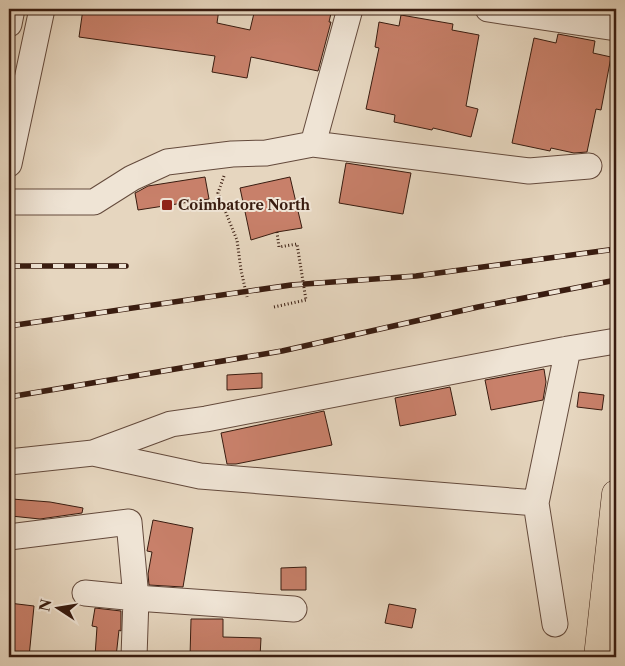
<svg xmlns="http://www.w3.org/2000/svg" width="625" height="666" font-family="'Libre Caslon Text',serif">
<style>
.building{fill:#c8806a;stroke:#391c10}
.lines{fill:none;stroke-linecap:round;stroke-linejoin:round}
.minor-casing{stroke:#644a3c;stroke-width:27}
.major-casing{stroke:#391c10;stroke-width:29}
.path{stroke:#391c10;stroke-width:3;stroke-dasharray:1 2.5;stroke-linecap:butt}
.minor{stroke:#efe4d5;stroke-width:25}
.major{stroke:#e6d6bf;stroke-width:28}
.rail-casing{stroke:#391c10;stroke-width:5.5}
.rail{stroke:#efe4d5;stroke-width:4;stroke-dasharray:11;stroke-linecap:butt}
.path-bridge{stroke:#391c10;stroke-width:3;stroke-dasharray:1 2.5;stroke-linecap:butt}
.poi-dot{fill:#8f2418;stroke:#efe4d5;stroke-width:2}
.labels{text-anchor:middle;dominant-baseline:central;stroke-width:4;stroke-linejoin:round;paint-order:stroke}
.poi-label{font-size:14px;font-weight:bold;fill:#391c10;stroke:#efe4d5;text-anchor:start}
</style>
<rect width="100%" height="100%" fill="#e6d6bf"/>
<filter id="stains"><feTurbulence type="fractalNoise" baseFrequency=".004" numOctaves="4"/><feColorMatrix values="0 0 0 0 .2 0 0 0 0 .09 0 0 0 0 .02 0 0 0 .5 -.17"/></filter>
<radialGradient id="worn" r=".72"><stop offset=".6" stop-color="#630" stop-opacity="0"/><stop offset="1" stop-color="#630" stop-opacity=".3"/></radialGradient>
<path class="building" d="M83,9H219L217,23L250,30L255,9H332L329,22H331L318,71L251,57L247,78L212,72L215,56L79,37Z
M401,15L453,24L452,30L479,35L466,106L478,109L471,137L433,128L432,130L394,122L395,115L366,109L379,48L375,47L379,22L399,26Z
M558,34L595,41L593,53L611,57L601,110L596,109L587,152L574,153L551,148L550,151L512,143L534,38L556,43Z
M346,163L411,173L403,214L339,203Z
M205,177L209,199L138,210L135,193L139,191L148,186Z
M290,177L302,228L277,232L251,240L240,188Z
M544,369L546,382L543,400L491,410L485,380Z
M262,373V388L227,390V375Z
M450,387L456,415L400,426L395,398Z
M579,392L604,395L602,410L577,407Z
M324,411L332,445L236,464H227L221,433Z
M12,499L50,502L83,508L82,513L40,519L11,516Z
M153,520L193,528L183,587L149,585L148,574L152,552L147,551Z
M306,567V590H281V568Z
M9,603L34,606L29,657H9Z
M389,604L416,609L412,628L385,623Z
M95,608L121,611V631L119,630L116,657L95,656L97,627L92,626Z
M191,619H223V637L261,638L260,657H190Z"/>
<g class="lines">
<defs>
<path id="minor" d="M350,9L313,144L529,171L589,166
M488,9L616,28
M9,24L12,9
M9,164L42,9
M9,202H94L132,178L167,162L232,154L266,153L313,144
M93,453L200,476L536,503L555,624
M9,462L93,453L171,424L206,419L568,349L616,341
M536,503L568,349
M9,537L129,522L136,598L134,657
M85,593L136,598L294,609"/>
<path id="major" d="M598,657L616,494"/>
</defs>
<use href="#minor" class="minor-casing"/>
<use href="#major" class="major-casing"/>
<path class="path" d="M224,176L218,193L237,240L241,270L247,297
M274,307L306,300"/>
<use href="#minor" class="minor"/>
<use href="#major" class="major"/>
<defs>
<path id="rail" d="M9,266H126
M9,326L291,285L416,276L616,249
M9,397L282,351L478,307L616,280"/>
</defs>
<use href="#rail" class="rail-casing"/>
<use href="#rail" class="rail"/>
<path class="path-bridge" d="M277,232L279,247L297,244L306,300"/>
</g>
<rect class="poi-dot" x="161" y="199" width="12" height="12" rx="2.5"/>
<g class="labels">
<g class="poi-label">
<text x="178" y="205">Coimbatore North</text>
</g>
</g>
<rect width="625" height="666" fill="none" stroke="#e6d6bf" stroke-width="30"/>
<rect x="10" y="10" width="605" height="646" fill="none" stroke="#391c10" stroke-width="2.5"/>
<rect x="15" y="15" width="595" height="636" fill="none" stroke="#391c10"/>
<g transform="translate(58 608) rotate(282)" stroke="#efe4d5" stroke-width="4" paint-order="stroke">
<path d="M0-4L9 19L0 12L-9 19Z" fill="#391c10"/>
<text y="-8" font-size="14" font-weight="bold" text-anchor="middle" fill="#391c10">N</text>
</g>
<rect width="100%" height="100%" filter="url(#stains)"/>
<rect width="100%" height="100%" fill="url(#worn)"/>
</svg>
